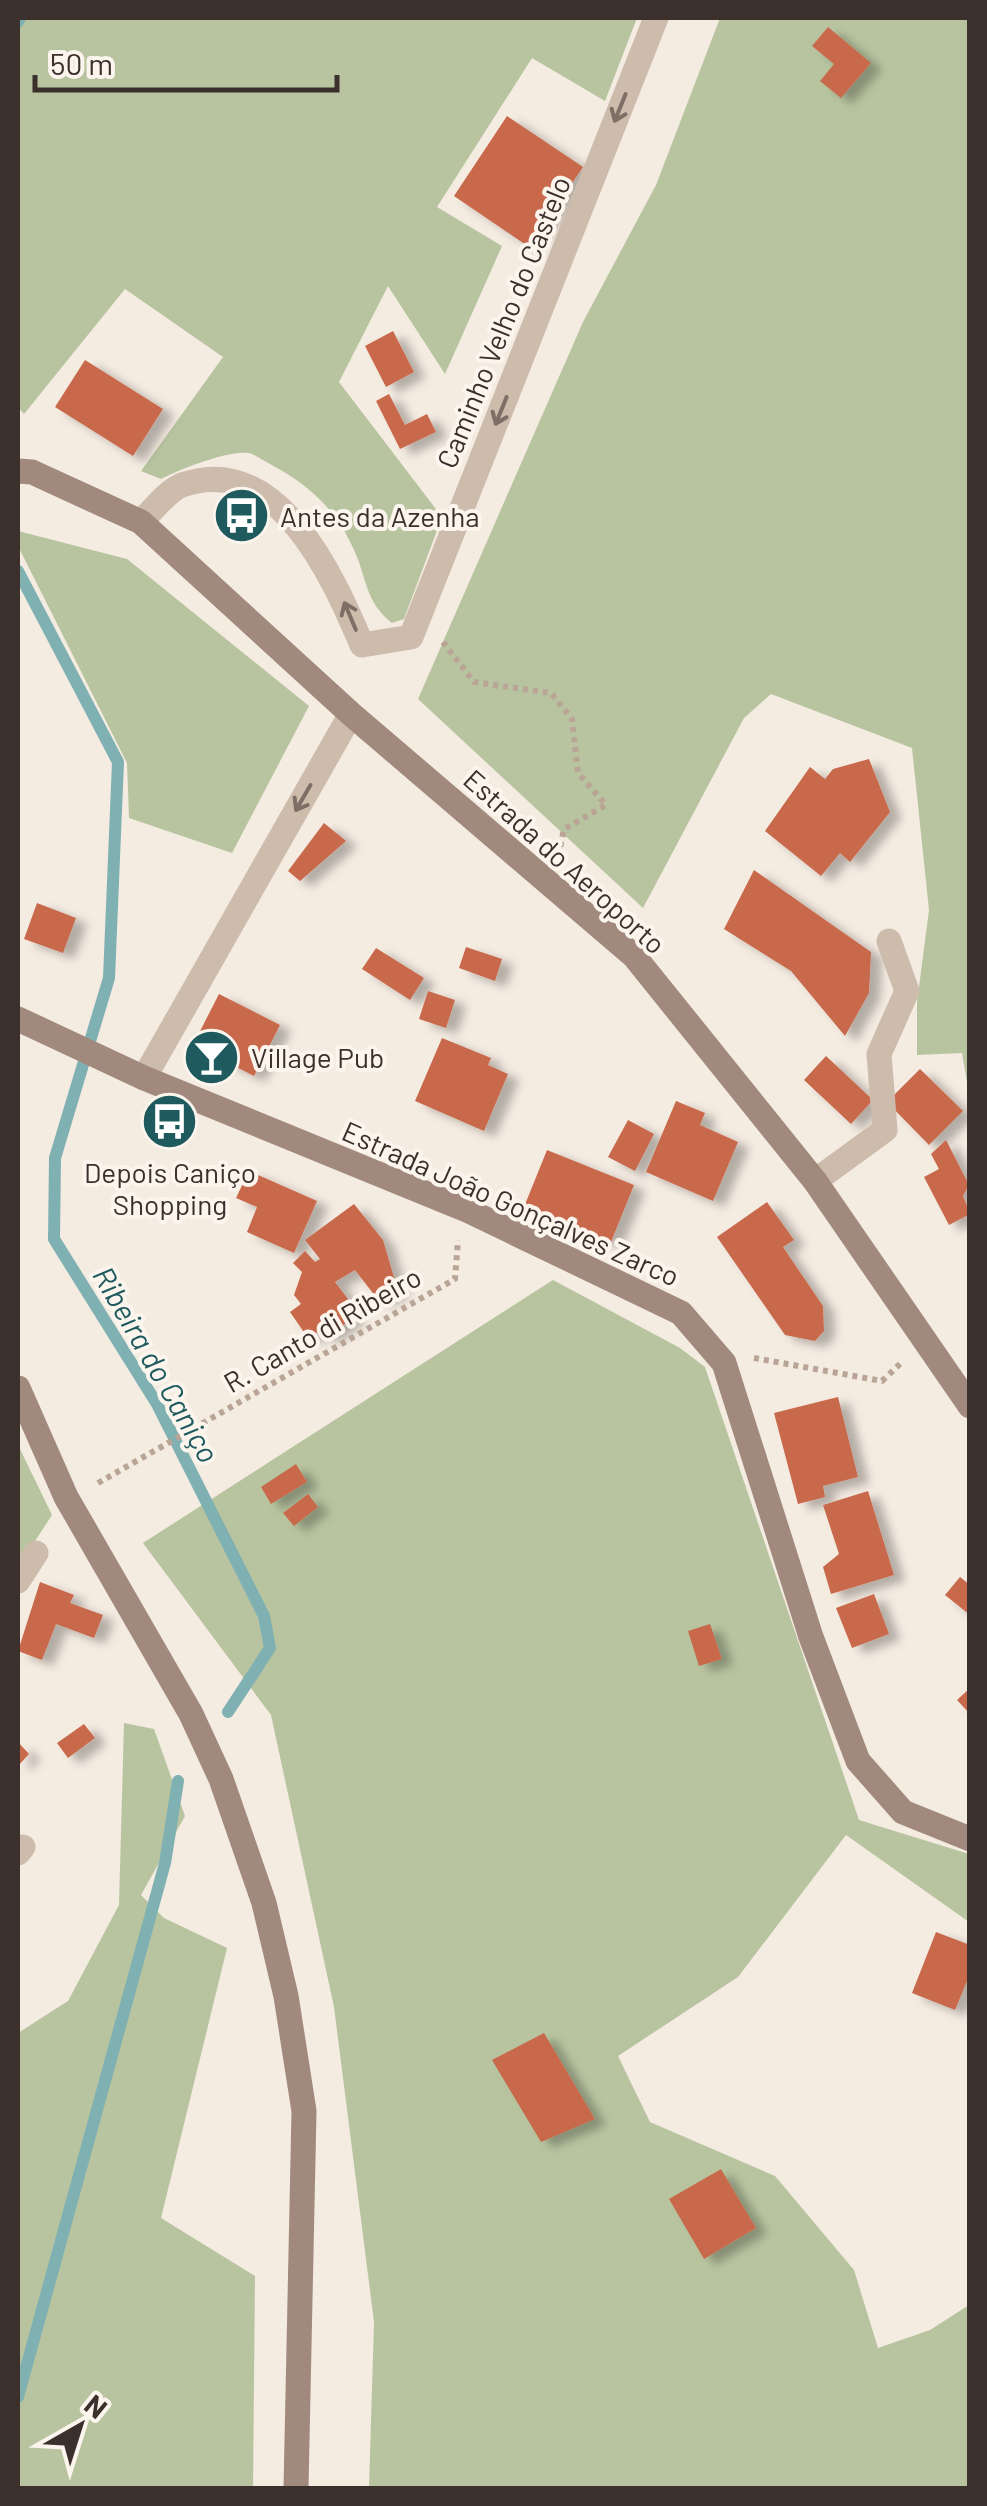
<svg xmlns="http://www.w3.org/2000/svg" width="987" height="2506" font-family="Barlow,sans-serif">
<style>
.green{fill:#b8c4a0}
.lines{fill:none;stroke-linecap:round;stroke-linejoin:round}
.stream{stroke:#7fb0b2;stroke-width:12}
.building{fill:#c8694b;filter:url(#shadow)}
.path{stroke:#b9a596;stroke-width:6;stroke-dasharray:5 5;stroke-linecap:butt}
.street{stroke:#cdbbac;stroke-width:25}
.secondary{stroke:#a18a7d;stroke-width:25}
.oneway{stroke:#7d6f65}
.labels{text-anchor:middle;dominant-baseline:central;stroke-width:8;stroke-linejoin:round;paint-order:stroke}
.street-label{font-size:28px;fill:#3b302b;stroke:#fbf5ee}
.poi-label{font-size:28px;fill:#3b302b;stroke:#fbf5ee;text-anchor:start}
.water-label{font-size:30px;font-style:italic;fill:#1f5a5e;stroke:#fbf5ee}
</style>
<defs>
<filter id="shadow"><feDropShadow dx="11" dy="6" stdDeviation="5" flood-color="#0004"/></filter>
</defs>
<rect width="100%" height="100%" fill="#f4ebe1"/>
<path class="green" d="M18,18H637L605,101L532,58L437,207L502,246L445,374L388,286L339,382L442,517L404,619L392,623C365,602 367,578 354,550C336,509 309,485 270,464C264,461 256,455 249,453C228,450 180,469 161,479L141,471L223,357L125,289L24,414L18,407Z
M720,18H969V1094L962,1053L917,1055V1002L929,910L912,748L771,694L744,718L643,908L418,699L583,322L656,185Z
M18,531L127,559L309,706L232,853L129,818L127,763L18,546Z
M553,1280L680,1348L705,1367L859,1820L969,1854V1922L846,1835L738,1977L618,2056L650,2122L775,2176L854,2270L878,2348L930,2330L969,2305V2488H369L374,2322L334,2007L271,1715L143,1543Z
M18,1445L52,1515L24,1558L18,1557Z
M124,1723L154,1729L185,1816L141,1895L164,1918L227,1948L161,2218L255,2276L253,2488H18V2033L68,2001L119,1905Z"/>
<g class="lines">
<path class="stream" d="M18,22L20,18
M18,571L118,762L109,978L55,1158L54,1239L157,1404L264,1616L270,1648L228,1712
M18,2397L165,1863L178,1781"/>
</g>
<path class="building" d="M828,27L871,63L841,98L820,81L834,64L812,46Z
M507,116L583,167L529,247L454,196Z
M393,331L414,372L386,387L365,346Z
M85,360L163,409L133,456L55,407Z
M389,394L405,425L427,414L436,432L400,449L376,401Z
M869,759L890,812L850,862L840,853L821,876L765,831L810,767L825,779L833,769Z
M324,823L346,841L300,881L288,871Z
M754,870L871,952L869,993L845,1036L791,971L724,929Z
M37,903L76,918L63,953L24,939Z
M466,947L502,959L495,981L459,968Z
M376,948L424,978L410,1000L362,969Z
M428,991L455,1000L446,1028L419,1019Z
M219,994L280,1025L254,1076L193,1045Z
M442,1038L491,1058L488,1065L508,1074L484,1131L415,1101Z
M826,1056L873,1100L851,1124L804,1080Z
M920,1069L963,1111L929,1145L887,1102Z
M676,1101L705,1113L700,1125L738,1142L713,1201L646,1172Z
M628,1120L654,1134L635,1171L608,1157Z
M946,1140L969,1185L963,1196L970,1214L949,1225L924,1177L939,1169L931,1154Z
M547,1150L634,1185L611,1242L524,1207Z
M249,1171L317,1201L294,1253L247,1232L257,1207L236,1198Z
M767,1202L794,1240L783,1247L823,1306L824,1331L815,1341L785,1335L717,1237Z
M354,1204L383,1240L398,1291L379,1301L355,1270L335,1282L351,1303L347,1307L354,1317L328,1337L319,1331L308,1338L290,1312L301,1304L294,1295L302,1272L293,1263L305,1251L315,1262L320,1259L305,1240Z
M838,1397L858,1477L823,1486L825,1497L798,1504L774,1413Z
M296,1464L307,1482L271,1504L261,1487Z
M868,1491L894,1575L831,1594L823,1567L839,1554L823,1505Z
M308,1494L318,1507L294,1526L283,1513Z
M960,1577L970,1585V1615L945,1595Z
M40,1582L74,1595L70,1603L103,1615L94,1638L56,1624L42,1660L18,1651Z
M874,1594L889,1634L852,1648L836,1608Z
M710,1624L722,1659L699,1666L688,1631Z
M970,1688V1714L957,1700Z
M84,1724L95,1738L68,1758L57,1743Z
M18,1742L29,1754L18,1766Z
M936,1932L970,1945V1974L955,2010L912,1993Z
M544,2033L595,2119L541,2142L492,2060Z
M721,2169L756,2228L704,2259L669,2199Z"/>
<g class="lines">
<path class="path" d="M443,642L474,682L551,693L572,719L578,773L606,805L564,829L559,853
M754,1358L882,1381L902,1362
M98,1483L455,1279L458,1240"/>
<path class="street" d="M141,522C152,511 168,490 182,485C278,451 333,577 362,645L411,637L656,18
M144,1078L351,714
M815,1181L885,1130L879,1054L907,991L889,941
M18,1581L36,1553
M18,1853L23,1847"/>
<path class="secondary" d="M18,471L32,472L141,522L351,714L634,956L815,1181L970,1406
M18,1019L144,1078L469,1211L681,1313L724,1363L811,1637L858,1761L903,1812L970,1839
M18,1388L66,1497L191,1714L221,1779L264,1903L286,1996L304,2111L296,2488"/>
</g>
<defs><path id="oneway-shaft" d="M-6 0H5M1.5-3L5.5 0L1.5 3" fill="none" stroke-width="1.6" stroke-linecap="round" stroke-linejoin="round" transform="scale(2.5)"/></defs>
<g class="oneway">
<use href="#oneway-shaft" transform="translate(620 108) rotate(112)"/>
<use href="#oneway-shaft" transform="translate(501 411) rotate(112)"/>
<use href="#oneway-shaft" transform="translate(350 616) rotate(-113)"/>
<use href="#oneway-shaft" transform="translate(303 798) rotate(120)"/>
</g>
<defs>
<symbol id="bus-disc" viewBox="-11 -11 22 22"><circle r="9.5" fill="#1f5a5e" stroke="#fbf5ee"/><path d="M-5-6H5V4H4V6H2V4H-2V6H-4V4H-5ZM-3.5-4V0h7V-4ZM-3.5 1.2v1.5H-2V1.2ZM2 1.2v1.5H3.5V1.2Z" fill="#fff"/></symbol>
<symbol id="bar-disc" viewBox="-11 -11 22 22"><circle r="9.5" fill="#1f5a5e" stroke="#fbf5ee"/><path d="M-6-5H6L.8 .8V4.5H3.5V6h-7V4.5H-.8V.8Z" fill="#fff"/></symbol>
</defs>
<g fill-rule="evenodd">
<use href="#bus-disc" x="210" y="484" width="63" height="63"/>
<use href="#bar-disc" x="180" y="1026" width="63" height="63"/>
<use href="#bus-disc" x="138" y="1090" width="63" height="63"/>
</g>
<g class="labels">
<g class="street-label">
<text transform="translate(503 322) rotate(-68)">Caminho Velho do Castelo</text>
<text transform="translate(565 861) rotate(42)">Estrada do Aeroporto</text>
<text transform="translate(511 1203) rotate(24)">Estrada João Gonçalves Zarco</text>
<text transform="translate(322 1329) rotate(-30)">R. Canto di Ribeiro</text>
</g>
<g class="poi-label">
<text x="280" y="516">Antes da Azenha</text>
<text x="251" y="1057">Village Pub</text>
<text x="170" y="1172" text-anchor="middle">Depois Caniço<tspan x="170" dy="32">Shopping</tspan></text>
</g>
<g class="water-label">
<text transform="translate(157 1364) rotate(60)">Ribeira do Caniço</text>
</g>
</g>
<rect width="987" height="2506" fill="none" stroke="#3b302b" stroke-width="40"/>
<g transform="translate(80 2426) rotate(39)" stroke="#fbf5ee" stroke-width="8" paint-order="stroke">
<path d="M0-8L18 38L0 25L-18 38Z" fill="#3b302b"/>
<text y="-15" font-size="28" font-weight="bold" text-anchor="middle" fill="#3b302b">N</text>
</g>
<path d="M35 75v15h302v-15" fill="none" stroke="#3b302b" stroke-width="5"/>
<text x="50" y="75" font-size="30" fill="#3b302b" stroke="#fbf5ee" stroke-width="8" paint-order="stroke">50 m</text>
</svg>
